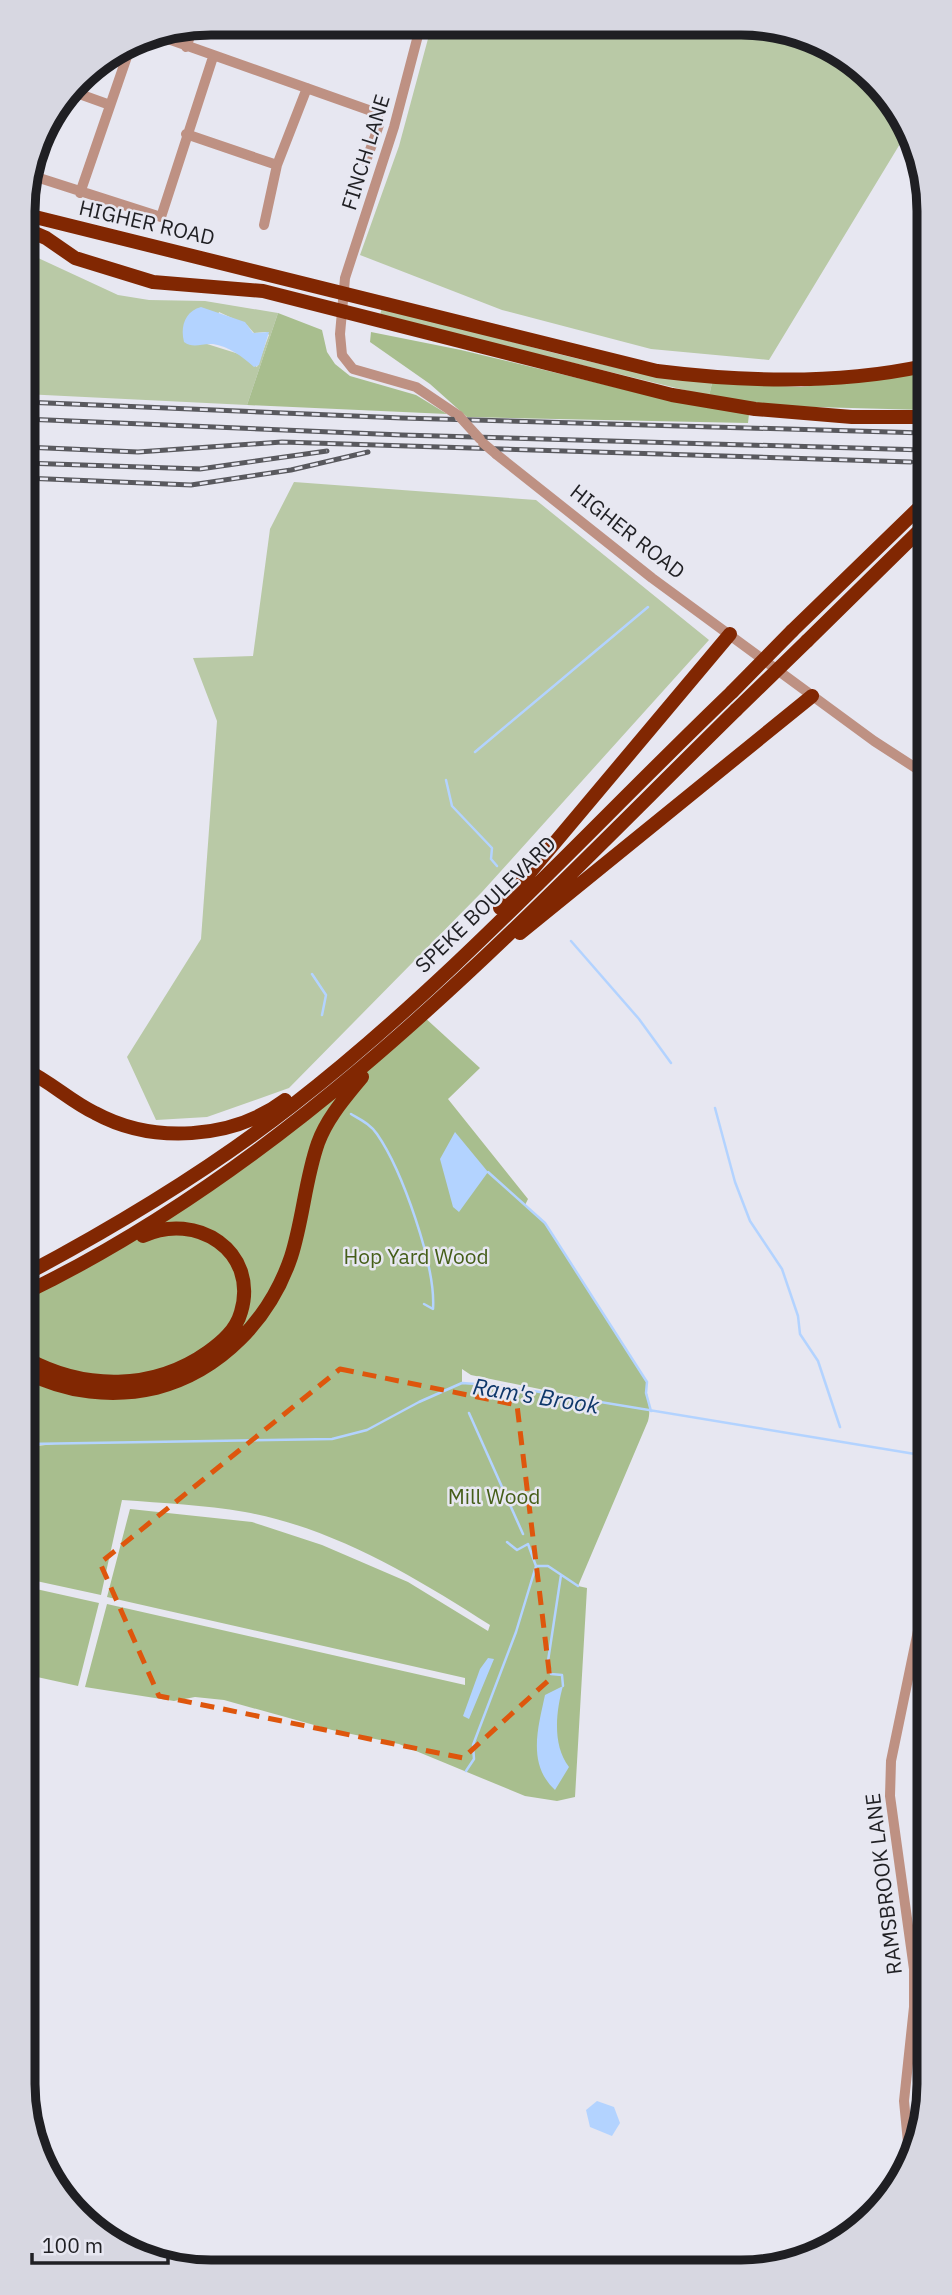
<svg xmlns="http://www.w3.org/2000/svg" width="952" height="2295" font-family="'IBM Plex Sans',sans-serif">
<style>
.green{fill:#b9c9a6;fill-rule:evenodd}
.forest{fill:#a8be8e;fill-rule:evenodd}
.water{fill:#b3d3ff}
.lines{fill:none;stroke-linecap:round;stroke-linejoin:round}
.stream{stroke:#b3d3ff;stroke-width:2.5}
.minor{stroke:#be9183;stroke-width:10}
.highway{stroke:#812702;stroke-width:14}
.rail-casing{stroke:#59595e;stroke-width:5}
.rail{stroke:#e7e7f1;stroke-width:2.5;stroke-dasharray:8;stroke-linecap:butt}
.minor-bridge{stroke:#be9183;stroke-width:10}
.highway-bridge{stroke:#812702;stroke-width:14}
.marked{fill:none;stroke:#de560d;stroke-width:5;stroke-dasharray:14 9;stroke-linejoin:round}
.labels{text-anchor:middle;dominant-baseline:central;stroke-width:5;stroke-linejoin:round;paint-order:stroke}
.street-label{font-size:21px;fill:#1f1f23;stroke:#e7e7f1}
.park-label{font-size:21px;fill:#455e19;stroke:#e7e7f1}
.water-label{font-size:23px;font-style:italic;fill:#0e376a;stroke:#e7e7f1}
.rim{fill:none;stroke:#1f1f23;stroke-width:9}
</style>
<rect width="100%" height="100%" fill="#e7e7f1"/>
<path class="green" d="M432,24L777,26L874,78L906,134L769,360L651,349L502,310L360,255L399,146Z
M23,251L118,295L149,300L205,301L278,313L247,405L24,394ZM219,312L247,325L254,333L266,332L269,335L257,367L239,354L207,344Z
M382,306C492,335 600,371 712,383L709,396L380,316Z
M294,482L536,500L709,640L482,892L289,1088L207,1117L156,1120L127,1057L201,939L217,721L193,658L253,656L270,529Z"/>
<path class="forest" d="M278,313L322,330L327,352L335,364L350,376L416,395L447,414L247,405Z
M371,332L461,350L664,399L749,414L748,423L467,417L430,384L370,342Z
M924,373V410L778,406L709,396L712,383L801,387Z
M423,1016L480,1068L448,1099L528,1199L525,1205L545,1223L647,1382C645,1396 652,1407 648,1421L578,1586L587,1588L575,1797L557,1801L525,1796L399,1744L332,1730L224,1700L195,1697L174,1701L85,1687L107,1604L465,1685V1678L107,1597L130,1509L252,1522L322,1545L408,1582L488,1631L490,1625C415,1577 334,1528 245,1512C204,1505 163,1503 122,1500L101,1595L27,1579V1447L55,1444H27V1372C108,1410 181,1395 245,1334L234,1326C183,1388 96,1397 27,1359V1292C172,1221 304,1124 423,1016ZM462,1369L471,1375L627,1407L504,1386L462,1383Z
M27,1587L99,1603L78,1686L28,1675Z"/>
<path class="water" d="M201,307L245,322L253,333L269,332L259,365L254,367C243,357 228,346 213,344C201,343 194,349 184,342C180,327 185,311 201,307Z
M455,1132L488,1172L459,1212L453,1207L440,1159Z
M488,1658L494,1659L469,1719L463,1716L480,1669Z
M563,1686C556,1711 552,1745 569,1767L555,1790C527,1764 538,1728 545,1695Z
M597,2101L614,2107L620,2123L612,2136L590,2127L586,2110Z"/>
<g class="lines">
<path class="stream" d="M475,752L648,607
M446,780L452,806L492,848L491,859L497,866
M571,941L639,1019L671,1063
M312,974L326,995L322,1015
M715,1108L735,1182L750,1221L782,1269L798,1316L800,1334L818,1361L840,1427
M351,1114C361,1120 370,1124 377,1134C402,1170 436,1266 433,1309L424,1304
M488,1172L545,1223L647,1382L646,1393L651,1411
M469,1413L523,1534
M27,1444L332,1439L367,1430L419,1402L462,1383L504,1386L927,1456
M536,1566H548L578,1586
M561,1575L548,1661L551,1674L562,1675L563,1686
M466,1771L474,1759L473,1745L516,1632L536,1566L528,1544L517,1550L507,1542"/>
<path class="minor" d="M421,24L394,127L345,278L340,334L342,355L353,369L416,387L459,416
M154,34L377,113L379,125L366,161
M186,47L194,26
M71,91L110,105
M186,134L277,165
M30,175L161,217L213,57
M80,193L132,42
M264,225L277,165L307,88
M496,454L652,578L874,741L925,774
M925,822L922,854L925,871
M910,2163L904,2101L914,2007V1969L890,1796L891,1761L919,1626L927,1604"/>
<path class="highway" d="M23,214L657,371C745,382 836,385 924,366
M23,228L46,238L75,258L153,282L263,291L672,395L755,409L852,417H924
M792,631L924,503
M807,641L924,526
M500,908L730,634
M520,933L812,696
M26,1070C51,1082 70,1101 95,1113C152,1144 232,1140 285,1100
M26,1274C120,1224 211,1169 294,1104C450,983 589,829 732,692
M27,1292C307,1156 518,924 736,710
M27,1359C84,1390 153,1391 208,1352C222,1342 236,1330 241,1312C259,1251 196,1211 143,1236
M27,1372C66,1393 113,1398 156,1388C221,1371 270,1319 291,1257C303,1220 305,1180 318,1143C327,1118 345,1098 362,1077"/>
<defs>
<path id="rail" d="M24,402L402,418L924,433
M24,419L402,435L924,450
M24,447L138,452L282,442L911,462
M24,463L200,469L327,451
M24,478L191,485L291,470L368,452"/>
</defs>
<use href="#rail" class="rail-casing"/>
<use href="#rail" class="rail"/>
<path class="minor-bridge" d="M459,416L480,439
M483,443L496,454"/>
<path class="highway-bridge" d="M732,692L792,631
M736,710L807,641"/>
</g>
<path class="marked" d="M340,1369L517,1405L550,1679L463,1758L159,1696L100,1563Z"/>
<g class="labels">
<g class="street-label">
<text transform="translate(365 152) rotate(-73)">FINCH LANE</text>
<text transform="translate(147 222) rotate(13)">HIGHER ROAD</text>
<text transform="translate(628 531) rotate(38)">HIGHER ROAD</text>
<text transform="translate(485 904) rotate(-44)">SPEKE BOULEVARD</text>
<text transform="translate(883 1884) rotate(-97)">RAMSBROOK LANE</text>
</g>
<g class="park-label">
<text x="416" y="1256">Hop Yard Wood</text>
<text x="494" y="1496">Mill Wood</text>
</g>
<g class="water-label">
<text transform="translate(536 1395) rotate(9)">Ram's Brook</text>
</g>
</g>
<path d="M0 0H952V2295H0ZM211 35H741A176 176 0 0 1 917 211V2084A176 176 0 0 1 741 2260H211A176 176 0 0 1 35 2084V211A176 176 0 0 1 211 35Z" fill="#d7d7e1" fill-rule="evenodd"/>
<path class="rim" d="M211 35H741A176 176 0 0 1 917 211V2084A176 176 0 0 1 741 2260H211A176 176 0 0 1 35 2084V211A176 176 0 0 1 211 35Z"/>
<path d="M32 2253v10h136v-10" fill="none" stroke="#1f1f23" stroke-width="3.5"/>
<text x="42" y="2253" font-size="21" fill="#1f1f23" stroke="#e7e7f1" stroke-width="5" paint-order="stroke">100 m</text>
</svg>
